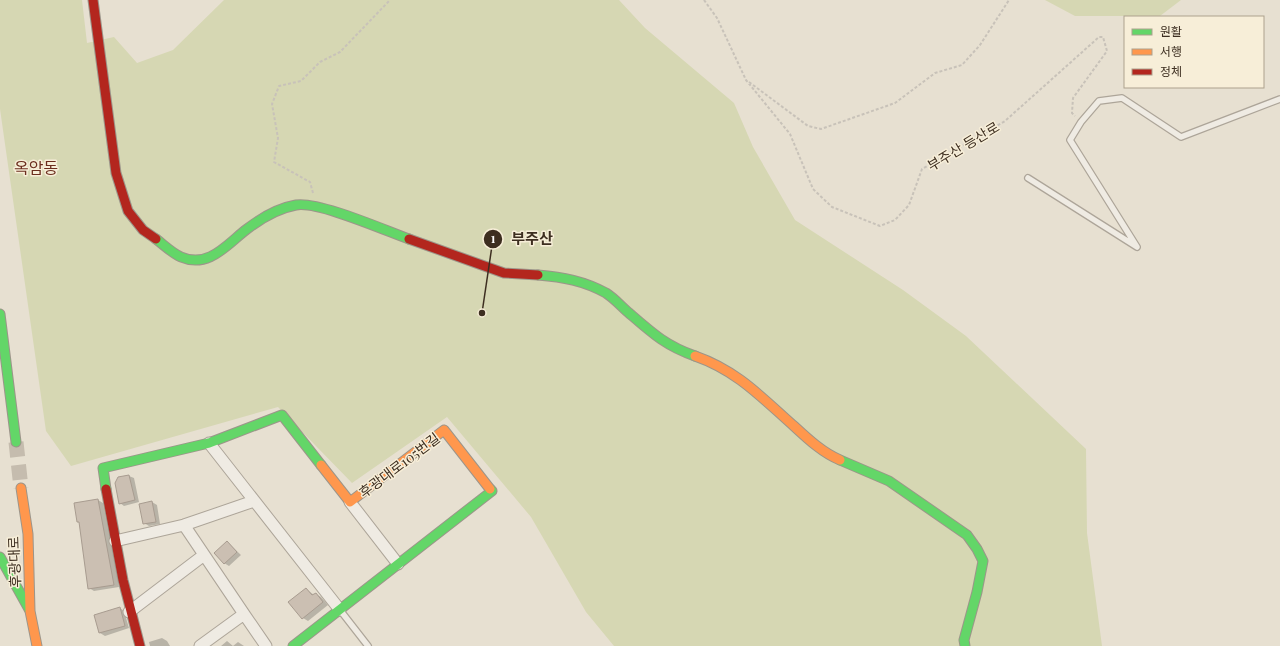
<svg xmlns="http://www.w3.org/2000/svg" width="1280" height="646" font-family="'Playfair Display','Noto Sans KR',serif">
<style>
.green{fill:#d6d7b3}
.shadow{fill:#0003}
.building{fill:#cbbfb2;stroke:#a89c90}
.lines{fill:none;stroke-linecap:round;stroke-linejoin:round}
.secondary-tunnel{stroke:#c5bcae;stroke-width:15;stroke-dasharray:15 8;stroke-linecap:butt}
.lane-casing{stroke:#ada599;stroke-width:8}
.street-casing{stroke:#ada599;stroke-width:13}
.fast-casing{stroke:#9c958a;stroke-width:11}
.slow-casing{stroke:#9c958a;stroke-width:11}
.jam-casing{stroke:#9c958a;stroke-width:11}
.path{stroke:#c8c2b9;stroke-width:2;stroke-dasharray:3 2;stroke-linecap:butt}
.lane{stroke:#efebe3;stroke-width:5.5}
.street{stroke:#efebe3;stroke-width:11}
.fast{stroke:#63d668;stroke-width:9}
.slow{stroke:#ff974d;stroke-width:9}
.jam{stroke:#b3261e;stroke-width:9}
.labels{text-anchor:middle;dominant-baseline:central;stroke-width:3;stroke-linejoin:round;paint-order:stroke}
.street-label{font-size:14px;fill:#3d2e20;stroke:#f7eed8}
.quarter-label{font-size:16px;fill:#6b2e1e;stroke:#f7eed8}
.leader{fill:none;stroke:#3d2e20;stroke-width:1.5}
.callout-dot{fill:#3d2e20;stroke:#f7eed8;stroke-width:1.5}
.mark-label{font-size:12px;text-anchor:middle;font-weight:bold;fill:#fff}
.callout-label{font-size:15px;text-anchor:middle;font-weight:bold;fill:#3d2e20;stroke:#f7eed8;stroke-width:3;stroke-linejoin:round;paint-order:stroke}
</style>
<rect width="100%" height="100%" fill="#e7e0d1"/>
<path class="green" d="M0,0H82L87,43L114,37L137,63L173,50L224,0H619L645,28L734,103L753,147L795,220L903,290L966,336L1086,449L1087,533L1102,646H614L586,612L531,517L447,417L352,483L278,407L71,466L46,431L0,109Z
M1045,0H1181L1160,16H1075Z"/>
<path class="shadow" d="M129,476L134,478L139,502L124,506L120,503Z
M98,500L103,503L119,587L94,591L89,588L81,523L78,522Z
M152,502L157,505L160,524L149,526L144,523Z
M227,542L241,555L229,566L224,563Z
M306,589L314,595L316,594L321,597L328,605L308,621L303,618L290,602Z
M120,608L124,611L129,628L105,636L100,633L95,616Z
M162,638L167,641L170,646H150L149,642Z
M227,641L233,646L238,642L244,646H221Z"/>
<path class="building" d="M129,475L135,500L119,504L115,483L118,477Z
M98,499L114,585L88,589L79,522H77L74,503Z
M152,501L156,522L143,524L139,504Z
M227,541L237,552L224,564L214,553Z
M306,588L312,595L316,593L323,602L302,619L288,602Z
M120,607L125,626L99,633L94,615Z"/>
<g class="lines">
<path class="secondary-tunnel" d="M16,442L21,488"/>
<defs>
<path id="lane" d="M1028,178L1137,247L1070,140L1081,122L1099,101L1122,98L1181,137L1280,99
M340,610L368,646"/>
<path id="street" d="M209,443L340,610
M350,502L398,564
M184,525L244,614
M115,541L184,525L254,501
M129,612L204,555
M200,646L244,614L266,646"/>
<path id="fast" d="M156,239C164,245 172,253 181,257C209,269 227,244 247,229C260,219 279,208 296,205C318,201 384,230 409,239
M538,275C563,277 584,281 606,293C614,298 622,307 629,313C652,333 666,346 695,356
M0,314L16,442
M840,460L889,481L967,535L977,549L983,561L977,592L964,640L965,646
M106,489L103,468L209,443L282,415L321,465
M0,557L29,609
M293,646L492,491L490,489"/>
<path id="slow" d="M695,356C738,371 762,398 795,427C808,439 823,453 840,460
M321,465L350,502L444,430L490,489
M21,488L28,534L30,611L37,646"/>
<path id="jam" d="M93,0L116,173L128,211L143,230L156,239
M409,239L504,273L538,275
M106,489L123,580L140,646"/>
</defs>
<use href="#lane" class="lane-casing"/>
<use href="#street" class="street-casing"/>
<use href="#fast" class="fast-casing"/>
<use href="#slow" class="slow-casing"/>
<use href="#jam" class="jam-casing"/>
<path class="path" d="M704,0L717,18L746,80L790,134L813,189L832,207L880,226L895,220L909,205L922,169L1005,121L1099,37H1103L1107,51L1073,98L1072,113L1075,116
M749,82L808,126L821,129L895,103L935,73L962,65L980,45L1009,0
M313,193L310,182L274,162L278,138L272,104L279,86L301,81L320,62L340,52L390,0"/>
<use href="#lane" class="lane"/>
<use href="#street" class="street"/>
<use href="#fast" class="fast"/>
<use href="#slow" class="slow"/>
<use href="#jam" class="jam"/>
</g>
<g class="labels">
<g class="street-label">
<text transform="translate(963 146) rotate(-31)">부주산 등산로</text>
<text transform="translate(399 465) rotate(-37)">후광대로105번길</text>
<text transform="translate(14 562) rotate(-92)">후광대로</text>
</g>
<g class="quarter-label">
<text x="36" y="167">옥암동</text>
</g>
</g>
<path class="leader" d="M482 313L493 239"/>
<g class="callout-dot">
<circle cx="482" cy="313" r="4"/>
<circle cx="493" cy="239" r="10"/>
</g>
<g class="mark-label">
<text x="493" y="243">1</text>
</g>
<g class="callout-label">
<text x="532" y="244">부주산</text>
</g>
<rect x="1124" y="16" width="140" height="72" fill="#f7eed8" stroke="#ada18e"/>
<rect x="1132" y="29" width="20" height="6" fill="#63d668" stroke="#ada18e"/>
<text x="1160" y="36" font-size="12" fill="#3d2e20">원활</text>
<rect x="1132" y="49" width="20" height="6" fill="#ff974d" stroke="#ada18e"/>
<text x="1160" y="56" font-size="12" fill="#3d2e20">서행</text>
<rect x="1132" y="69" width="20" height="6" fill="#b3261e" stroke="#ada18e"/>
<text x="1160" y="76" font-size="12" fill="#3d2e20">정체</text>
</svg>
